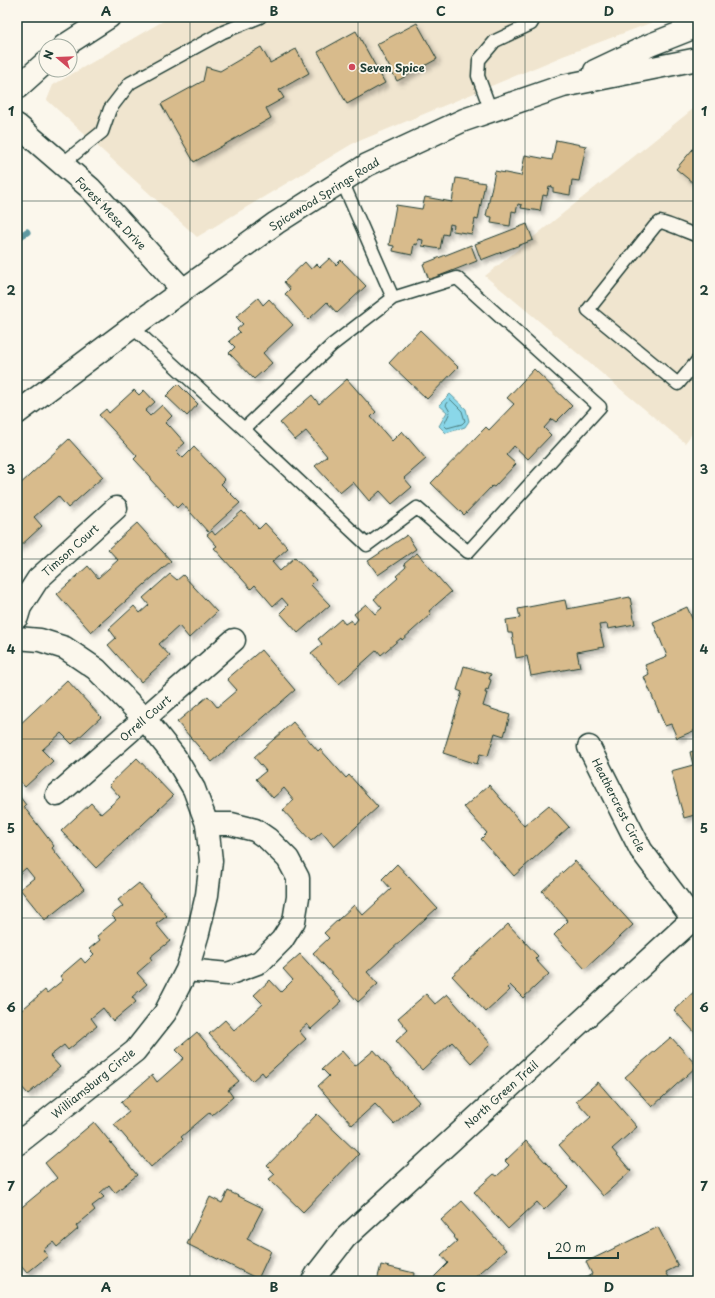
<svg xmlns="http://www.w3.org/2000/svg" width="715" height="1298" font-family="'Playpen Sans',sans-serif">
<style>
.built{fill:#f0e5cf}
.water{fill:#8ad7e9;stroke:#5f99a1}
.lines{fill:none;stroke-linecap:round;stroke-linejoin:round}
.shore{stroke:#4a7b7c;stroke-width:1}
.stream{stroke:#5f99a1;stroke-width:7}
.building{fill:#d8bb8c;stroke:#1f3d34;filter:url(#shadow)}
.service-casing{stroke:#1f3d34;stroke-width:15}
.minor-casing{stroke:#1f3d34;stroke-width:25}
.secondary-casing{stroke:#1f3d34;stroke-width:25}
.service{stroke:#fbf7ec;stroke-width:12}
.minor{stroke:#fbf7ec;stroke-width:22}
.secondary{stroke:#fbf7ec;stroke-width:22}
.grid{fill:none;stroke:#1f3d34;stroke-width:1;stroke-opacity:0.55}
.poi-dot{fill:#d1495b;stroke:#fbf7ec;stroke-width:1.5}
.labels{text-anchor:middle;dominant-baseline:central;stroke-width:3.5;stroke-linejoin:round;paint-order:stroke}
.poi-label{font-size:11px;font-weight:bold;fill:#1f3d34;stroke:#fbf7ec;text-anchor:start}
.street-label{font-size:11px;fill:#1f3d34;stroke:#fbf7ec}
.neatline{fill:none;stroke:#1f3d34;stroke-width:1.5}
.grid-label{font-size:13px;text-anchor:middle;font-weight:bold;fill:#1f3d34}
</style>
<defs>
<filter id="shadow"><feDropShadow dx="3.5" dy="3.5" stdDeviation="2" flood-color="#0004"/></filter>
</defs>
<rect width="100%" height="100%" fill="#fbf7ec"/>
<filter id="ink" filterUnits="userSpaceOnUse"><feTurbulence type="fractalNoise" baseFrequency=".025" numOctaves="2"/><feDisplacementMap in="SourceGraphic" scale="8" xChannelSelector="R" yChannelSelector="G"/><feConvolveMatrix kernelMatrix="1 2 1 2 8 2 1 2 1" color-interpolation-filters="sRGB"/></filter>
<g filter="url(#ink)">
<path class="built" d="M170,17H666L563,56L352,144L197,237L47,100L53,85Z
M698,105V426L685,443L485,276Z"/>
<path class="water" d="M450,394L466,409L469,421L465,427L446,433L439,426L447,412L439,405Z"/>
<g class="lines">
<path class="shore" d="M451,400L462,411L465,421L462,424L447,428L444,425L450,412L446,405L449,401Z"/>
<path class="stream" d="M17,238L27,232"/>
</g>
<path class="building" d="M417,23L437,59L397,81L377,44Z
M356,31L385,83L347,104L318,52Z
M261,47L270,63L296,49L309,73L279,90L284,98L266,108L271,118L194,162L161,104L203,81L206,67L220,71Z
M556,140L586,146L579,181L572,180L570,195L553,192V187L549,186L547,196L543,195L540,211L521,208L522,205L518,204L516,212L512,211L510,226L491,223L492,217L486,216L495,171L521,176L525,155L552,160Z
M698,143V187L676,169Z
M456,178L485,183L478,220L475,219L472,234L453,231L454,225L450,224L448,235L443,234L440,249L422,246L423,240L418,239L417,245L414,244L412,255L393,251L394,246L389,245L396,205L422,209L425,197L452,202Z
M527,224L533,240L481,260L475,244Z
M471,245L477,261L429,280L423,264Z
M330,258L336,265L341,260L366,286L337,313L327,302L308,320L285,294L290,289L284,282L305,262L311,269L317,264L320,267Z
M258,298L263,305L269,299L293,325L263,353L272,363L254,379L229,353L235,347L229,341L240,332L237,329L243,324L236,317Z
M420,330L458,367L427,399L389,363Z
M534,369L572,406L556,422L552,419L544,428L551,435L528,459L514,446L506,455L516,464L494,487L492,486L464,515L431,483L486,427L489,430L514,404L507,398Z
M347,379L376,412L371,417L392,441L402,431L426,459L404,478L412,487L392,504L380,491L369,501L353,482L340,493L315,466L327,456L306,431L295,440L280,423L312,395L319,404Z
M178,384L198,404L187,416L166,396Z
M134,390L139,395L144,390L155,402L145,411L150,416L162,405L172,416L165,423L169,427L170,426L185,443L176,451L183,458L194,447L225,480L221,484L240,503L208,532L182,503L177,508L150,479L151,477L134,459L137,456L99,415L106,409L109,413Z
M69,439L103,477L68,508L58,496L34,517L42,526L17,549V487Z
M242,511L259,529L265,523L288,548L272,562L280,571L295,557L316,580L311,585L330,605L298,633L280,613L288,605L282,598L273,606L255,585L251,589L214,548L217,546L207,535L212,531L215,535Z
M137,523L171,561L91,632L57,594L88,566L98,578L118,560L108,549Z
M407,535L416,549L378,575L368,561Z
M417,553L451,592L429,611L431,614L402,640L401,638L381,655L377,650L339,684L311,653L322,644L318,639L341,619L345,624L351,620L354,624L358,619L354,614L366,604L375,614L382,608L374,599L398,578L396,576L406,567L404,564Z
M170,574L177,580L183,575L217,612L189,638L179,626L159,644L170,656L141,682L108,645L116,638L109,629L134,606L140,613L149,605L143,598Z
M630,597L635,624L608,629L607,624L599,625L604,647L577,652L580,667L531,676L527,656L516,658L512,633H508L506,620L520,618L518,609L565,600L567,609Z
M687,607L698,632V729L677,738L671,724L665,726L644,677L649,674L645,665L667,656L653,622Z
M261,650L295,690L212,762L177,722L208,696L217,707L237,690L227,679Z
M464,666L491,674L489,679L491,680L488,690L486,689L485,693H487L483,706L510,715L504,736L495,733L488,756L480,754L477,764L443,753L462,692L457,690Z
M67,680L101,717L72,744L61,733L42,750L53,761L25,787L17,778V727Z
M293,722L318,751L320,749L346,778L349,775L378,807L334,847L322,832L311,841L283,810L294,800L284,788L273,798L256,779L266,771L254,757Z
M698,750V814L684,818L671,771L693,765L690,752Z
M137,758L173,796L96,868L61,831L91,803L101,814L120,797L109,785Z
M489,785L524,826L549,805L569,827L514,876L481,839L487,833L464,807Z
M17,793L26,805L24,807L54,846L52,848L84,889L45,920L20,889L34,878L26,868L17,876Z
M575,861L633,925L585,969L554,935L568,921L542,891Z
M397,864L437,908L367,972L378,984L358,1002L313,953L329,938L324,933L354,905L363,915L391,889L382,879Z
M139,883L167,916L156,924L170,941L150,957L152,960L137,973L147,984L132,997L136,1002L113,1021L103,1008L91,1018L97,1026L68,1050L64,1045L50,1056L60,1067L28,1094L20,1085L17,1087V1014L45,990L47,993L63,980L60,976L81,958L85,963L94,954L89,949L100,940L97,936L116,920L111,915L123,906L118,900Z
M508,924L538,956L535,959L549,974L523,998L510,985L507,988L510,990L486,1012L452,976Z
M300,954L342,1001L311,1029L307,1024L299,1031L306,1039L265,1076L262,1072L252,1081L209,1034L225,1020L234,1030L263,1004L254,995L270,980L281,992L293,980L283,969Z
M697,989L698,991V1036L674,1010Z
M426,994L435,1004L447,994L491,1044L471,1063L452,1042L422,1070L396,1041L408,1030L398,1018Z
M197,1032L239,1081L228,1090L233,1097L212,1115L210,1112L181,1137L183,1139L151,1167L114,1124L129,1112L121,1102L152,1075L157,1082L184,1058L176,1050Z
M671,1037L697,1066L652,1107L625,1077Z
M374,1050L419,1102L394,1124L375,1104L352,1125L318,1086L329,1076L322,1069L342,1051L355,1066Z
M598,1082L637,1127L612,1149L631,1171L603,1196L559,1145L591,1117L576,1101Z
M317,1114L359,1154L303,1212L269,1179L275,1174L267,1166Z
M94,1122L137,1175L115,1193L109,1185L100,1193L104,1197L92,1206L95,1210L76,1226L78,1229L57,1247L53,1242L43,1250L48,1256L27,1273L20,1265L17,1267V1211L57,1178L45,1163Z
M526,1141L568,1187L544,1210L537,1202L508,1229L474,1192L494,1174L497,1176L509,1165L505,1161Z
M228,1191L263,1208L247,1239L271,1251L258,1279L187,1244L210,1197L222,1203Z
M462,1201L506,1250L472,1280L473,1281H438L434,1277L448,1263L441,1255L457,1241L454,1237L455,1236L441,1220Z
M658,1227L678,1266L666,1272L671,1281H585L584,1279L592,1274L586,1262Z
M381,1265L414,1273L413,1281H377Z"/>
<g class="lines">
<defs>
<path id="service" d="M491,111L478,76L479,60L495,41L531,24L535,17
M62,164L102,132L110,109L130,83L223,32L260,17
M342,181L393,298
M698,236C692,234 664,222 660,222C659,223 656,225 655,226L588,310L678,384L698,360
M132,327L244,429L252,437L367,545L417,508L468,552L600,407L457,278L393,298L332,345L244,429"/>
<path id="minor" d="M17,125L90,188L183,290
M17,617L20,607L38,579L116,508
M17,638L40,640L65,648L96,669L145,719L175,757L194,789L207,824L211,861L207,895L198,933L187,970L165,1013L135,1051L17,1144
M589,747L641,850L693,919
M57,795L234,640
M187,970L228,974L260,962L282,940L294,921L298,897V878L288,859L268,839L255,830L231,824H207
M313,1281L317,1274L345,1238L693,919L698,916"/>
<path id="secondary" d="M64,46L109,17
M595,71L650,45L698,26
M17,88L46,62
M17,413L132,327L276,223L367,165L464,120L563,86L698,59"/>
</defs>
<use href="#service" class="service-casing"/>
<use href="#minor" class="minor-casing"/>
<use href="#secondary" class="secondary-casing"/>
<use href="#service" class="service"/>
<use href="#minor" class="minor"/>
<use href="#secondary" class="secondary"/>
</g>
</g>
<path class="grid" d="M190,17V1281M358,17V1281M525,17V1281M17,201H698M17,380H698M17,559H698M17,739H698M17,918H698M17,1097H698"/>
<circle class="poi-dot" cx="352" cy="67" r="4"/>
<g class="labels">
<g class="poi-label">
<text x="360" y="67">Seven Spice</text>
</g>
<g class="street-label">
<text transform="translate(324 194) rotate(-32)">Spicewood Springs Road</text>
<text transform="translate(111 213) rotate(46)">Forest Mesa Drive</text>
<text transform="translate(70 550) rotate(-42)">Timson Court</text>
<text transform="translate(145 718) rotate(-41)">Orrell Court</text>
<text transform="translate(619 805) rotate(63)">Heathercrest Circle</text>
<text transform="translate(93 1083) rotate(-39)">Williamsburg Circle</text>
<text transform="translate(501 1094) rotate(-42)">North Green Trail</text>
</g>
</g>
<rect width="715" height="1298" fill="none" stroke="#fbf7ec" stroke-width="44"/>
<g transform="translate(58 58) rotate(289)"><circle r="19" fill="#fbf7ec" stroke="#a3ada2"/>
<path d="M0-3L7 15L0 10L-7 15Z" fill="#d1495b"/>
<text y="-6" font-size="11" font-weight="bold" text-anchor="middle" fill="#1f3d34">N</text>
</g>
<path d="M549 1252v6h69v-6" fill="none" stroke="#1f3d34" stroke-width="2"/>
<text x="555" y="1252" font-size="12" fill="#1f3d34" stroke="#fbf7ec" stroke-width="3" paint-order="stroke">20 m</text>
<rect x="22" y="22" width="671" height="1254" class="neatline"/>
<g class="grid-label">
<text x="106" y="16">A</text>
<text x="274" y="16">B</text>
<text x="441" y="16">C</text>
<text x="609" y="16">D</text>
<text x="11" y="116">1</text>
<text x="704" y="116">1</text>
<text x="11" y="295">2</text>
<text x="704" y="295">2</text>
<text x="11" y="474">3</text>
<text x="704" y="474">3</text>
<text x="11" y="654">4</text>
<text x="704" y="654">4</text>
<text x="11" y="833">5</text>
<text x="704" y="833">5</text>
<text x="11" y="1012">6</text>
<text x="704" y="1012">6</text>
<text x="11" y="1191">7</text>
<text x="704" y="1191">7</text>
<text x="106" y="1292">A</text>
<text x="274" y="1292">B</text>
<text x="441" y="1292">C</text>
<text x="609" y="1292">D</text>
</g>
</svg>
